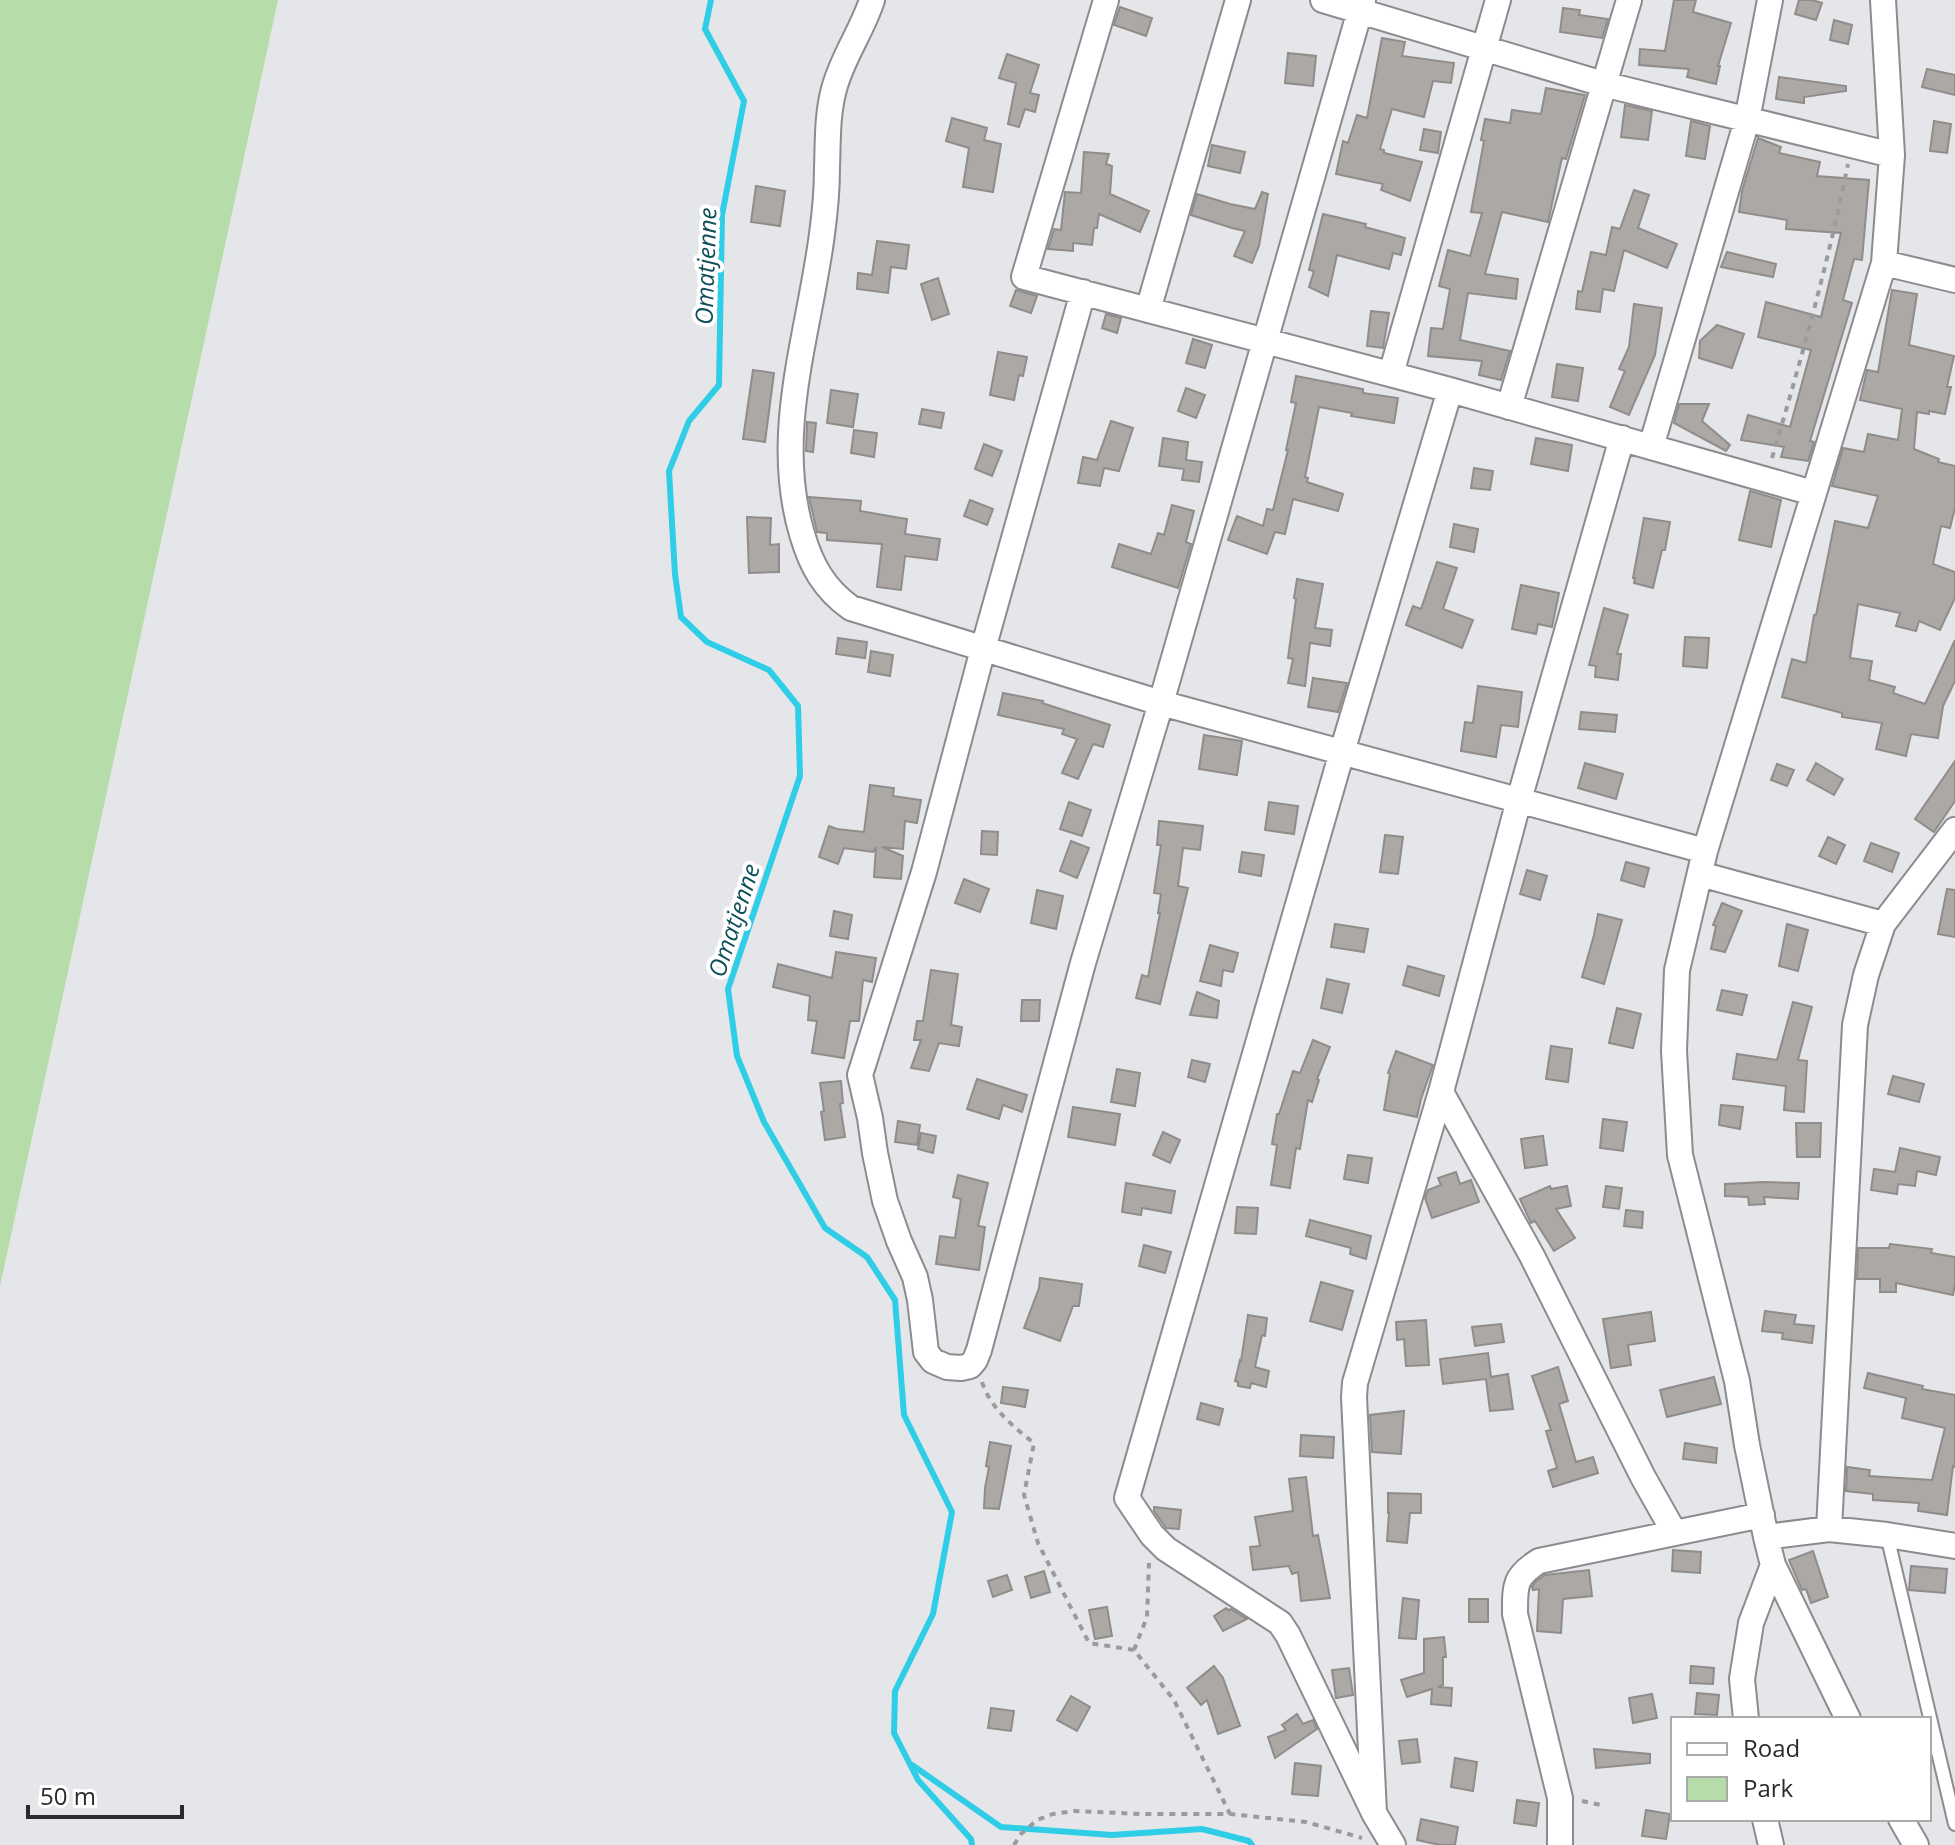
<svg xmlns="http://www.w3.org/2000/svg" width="1955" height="1845" font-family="'Open Sans',sans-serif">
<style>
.green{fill:#b6dda9}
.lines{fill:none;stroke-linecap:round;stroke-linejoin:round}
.stream{stroke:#30cde7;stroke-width:6}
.building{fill:#aca8a5;stroke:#908c89;stroke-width:2}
.lane-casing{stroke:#8b8b90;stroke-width:16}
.street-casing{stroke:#8b8b90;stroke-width:28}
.path{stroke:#9a9b9e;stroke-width:4;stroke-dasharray:6 6;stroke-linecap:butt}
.lane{stroke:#fff;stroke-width:12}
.street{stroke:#fff;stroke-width:24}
.labels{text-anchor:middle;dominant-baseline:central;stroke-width:8;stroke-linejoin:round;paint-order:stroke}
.water-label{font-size:24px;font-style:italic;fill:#0f4f5a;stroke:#fff}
</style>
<rect width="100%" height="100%" fill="#e5e6ea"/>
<path class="green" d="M0,0H278L0,1286Z"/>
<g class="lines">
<path class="stream" d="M711,0L705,29L744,101L722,215L719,385L689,421L669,471L675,574L681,617L707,642L769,670L798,706L800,776L728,989L737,1056L764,1122L825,1228L867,1257L895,1300L904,1415L952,1512L933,1614L895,1691L894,1733L918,1780L971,1839L972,1845
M912,1765L1001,1827L1112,1835L1202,1829L1249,1841L1252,1845"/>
</g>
<path class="building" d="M1674,0H1696L1693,12L1731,23L1718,66H1720L1716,84L1687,77L1689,69L1639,65L1640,49L1665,51Z
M1799,0H1812L1822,3L1816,20L1795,14Z
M1120,7L1152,18L1146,36L1114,25Z
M1563,8L1580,10L1579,15L1608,19L1602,38L1560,32Z
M1834,20L1852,25L1848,44L1830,40Z
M1382,38L1405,42L1402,56L1454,63L1451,83L1433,81L1424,117L1392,109L1380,149L1384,150V153L1422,162L1410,201L1381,190L1383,184L1336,174L1343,141L1348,143L1357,115L1367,118Z
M1288,53L1316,56L1313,86L1285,83Z
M1007,54L1039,65L1030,93L1039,95L1035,112L1025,109L1019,127L1008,124L1016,83L999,78Z
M1927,69L1955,75V95L1922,87Z
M1779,77L1846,86V91L1804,97V103L1776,99Z
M1546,88L1585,95L1566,159L1562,158L1548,222L1502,212L1485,274L1518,279L1516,299L1468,293L1460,340L1510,351L1501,380L1479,375L1482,361L1428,356L1431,328L1443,329L1450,289L1439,286L1448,250L1470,256L1482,213L1471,212L1484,141L1481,140L1485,119L1510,123L1512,110L1541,114Z
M1625,105L1652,111L1648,140L1621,137Z
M952,118L987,128L984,140L1001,144L993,192L963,187L969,148L946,141Z
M1691,121L1710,126L1705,159L1686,156Z
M1934,121L1951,124L1947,153L1930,151Z
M1424,129L1441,132L1438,153L1420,150Z
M1758,138L1781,147L1779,153L1820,162L1817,176L1869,180L1862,260L1854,259L1843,300L1852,303L1810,441L1814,442L1808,461L1781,457L1784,447L1741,440L1748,415L1790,427L1811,350L1758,337L1766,302L1821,317L1841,233L1786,229L1787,220L1739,212L1742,191Z
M1212,145L1245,152L1240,173L1208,166Z
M1084,152L1109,154L1106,164L1112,166L1110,194L1149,211L1140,232L1099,214L1097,228H1094L1092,245L1073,243V251L1048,249L1054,229L1061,230L1065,192L1081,193Z
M756,186L785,191L780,226L751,222Z
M1634,190L1649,195L1638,228L1677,244L1667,268L1624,250L1614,291L1603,289L1600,312L1576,309L1578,291L1582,292L1591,252L1606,255L1612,227L1620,229Z
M1262,192L1268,194L1259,246L1252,263L1234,256L1245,231L1232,228L1191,215L1197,194L1230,204L1255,209Z
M1323,214L1366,224L1365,227L1405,238L1401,255L1393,253L1389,269L1337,255L1328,296L1309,287L1314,271L1309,270Z
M877,241L909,245L906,269L891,267L888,293L857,289L858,273L872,275Z
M1727,252L1776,264L1773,277L1721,267Z
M938,278L949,314L932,320L921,284Z
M1016,290L1037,296L1031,313L1010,306Z
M1892,290L1917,294L1909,345L1954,356L1947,387H1951L1945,414L1929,411V414L1917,412L1914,449L1939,459L1938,462L1955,466V508L1950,528L1941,526L1933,564L1955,572V598L1940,630L1919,621L1916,631L1896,626L1900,613L1858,604L1850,658L1872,661L1869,680L1895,687L1893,693L1925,704L1955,640V681L1943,706L1938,738L1911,734L1906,756L1876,749L1882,723L1842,717V713L1782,697L1792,659L1806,663L1814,615H1816L1835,521L1868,528L1878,496L1832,486L1843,448L1864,452L1868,434L1898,440L1902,409L1860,400L1867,370L1878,372Z
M1634,304L1662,308L1655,355L1629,415L1610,407L1625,371L1619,369L1629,347Z
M1371,311L1389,313L1383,348L1367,346Z
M1106,314L1121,318L1117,333L1102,328Z
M1717,325L1744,334L1732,368L1699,358L1700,341Z
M1193,339L1212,345L1205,368L1186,363Z
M998,352L1027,357L1023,376L1019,375L1014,400L990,395Z
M1557,364L1583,368L1578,401L1552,397Z
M753,370L774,373L765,442L743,439Z
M1296,376L1363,389V393L1398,398L1394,423L1351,416L1352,413L1319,407L1305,477L1308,478L1307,482L1343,494L1338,511L1293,499L1285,534L1275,532L1267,554L1228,540L1237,516L1263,526L1267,509L1273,510L1288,450H1286L1296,403L1291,402Z
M1186,388L1205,395L1196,418L1178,411Z
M831,390L858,394L853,427L827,423Z
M1679,404H1709L1702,421L1730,445L1726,451L1674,423Z
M922,409L944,413L941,428L919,424Z
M1111,421L1133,428L1119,471L1104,468L1100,486L1078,483L1083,457L1097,460Z
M807,422L816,423L813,452L806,451Z
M854,430L877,433L874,457L851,453Z
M1163,438L1188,442L1186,460L1202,462L1199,482L1182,480L1184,469L1159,466Z
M1536,438L1572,445L1568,471L1531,464Z
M984,444L1002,451L992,476L975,469Z
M1474,468L1493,471L1490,490L1471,488Z
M1750,491L1781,500L1771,547L1739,540Z
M809,497L861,501L860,511L907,519L905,534L940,539L937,560L905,556L901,590L877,587L882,544L827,540V533L817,532Z
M970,500L993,509L987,525L964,516Z
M1172,505L1194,511L1186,542L1191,544L1178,588L1112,567L1119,544L1151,554L1158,533L1164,535Z
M747,517L771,518L770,545L779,544V572L749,573Z
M1644,518L1670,522L1665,550H1662L1653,588L1634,583L1635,578H1633Z
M1454,524L1478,529L1474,552L1450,547Z
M1437,562L1457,568L1443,609L1473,620L1462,648L1406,625L1413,606L1421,609Z
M1297,579L1323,584L1315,628L1332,630L1330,646L1310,643L1305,686L1288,683L1293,659L1288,658L1296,599L1294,598Z
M1521,585L1559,593L1552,627L1538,624L1536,634L1512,629Z
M1604,608L1628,615L1617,654H1621L1618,680L1595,677L1596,666L1589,665Z
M1685,637L1709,638L1707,668L1683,666Z
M838,638L867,642L865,658L836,654Z
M871,651L893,655L890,676L868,672Z
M1313,678L1347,683L1338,712L1308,707Z
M1478,686L1522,692L1518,727L1501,725L1496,757L1461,751L1465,722L1473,723Z
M1003,693L1043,701L1042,703L1110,725L1103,747L1093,744L1078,779L1062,773L1077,739L1062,734L1064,729L998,715Z
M1581,712L1617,715L1615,732L1579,729Z
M1204,735L1242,741L1237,775L1199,769Z
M1955,761V801L1934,832L1915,819Z
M1585,763L1623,774L1616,799L1578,788Z
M1816,763L1843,779L1834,795L1807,780Z
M1777,764L1794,770L1787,786L1771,780Z
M870,785L894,788L893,796L921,800L917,823L905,821L903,849L882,847L903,856L901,879L874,877L876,847L873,852L844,848L838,864L819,857L829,826L837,829L864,832Z
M1069,802L1091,810L1082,836L1060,829Z
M1269,802L1298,806L1294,834L1265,830Z
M1159,821L1203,826L1200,850L1183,848L1178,886L1188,888L1160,1004L1136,998L1142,975L1148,977L1160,913H1158L1161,894L1154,893L1161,845H1157Z
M982,831L998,832L997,855L981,854Z
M1385,835L1403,837L1398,874L1380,872Z
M1828,837L1845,845L1836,864L1819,856Z
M1071,841L1089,848L1077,878L1060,871Z
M1871,843L1899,853L1892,872L1864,861Z
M1242,852L1264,855L1261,876L1239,872Z
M1626,862L1649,868L1644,887L1621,880Z
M1527,870L1547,876L1540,900L1520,894Z
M964,879L989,889L980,912L955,903Z
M1947,889L1955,890V937L1938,934Z
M1037,890L1063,896L1056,929L1031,923Z
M1722,903L1742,911L1725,952L1711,949L1716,926L1713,925Z
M834,911L852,915L848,939L830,936Z
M1598,914L1622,920L1604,984L1582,977L1594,935Z
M1335,924L1368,929L1364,952L1331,947Z
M1787,924L1808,930L1798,971L1779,966Z
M1210,945L1238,953L1233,972L1223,970L1221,986L1200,981Z
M836,952L876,958L872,982L863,980L859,1021H850L844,1058L812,1053L817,1021L808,1020L810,996L773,987L778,964L832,978Z
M1408,966L1444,976L1439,996L1403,985Z
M931,970L958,974L951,1025L962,1027L959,1046L939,1043L929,1071L911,1068L921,1040H914L917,1021H923Z
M1327,979L1349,984L1342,1013L1321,1008Z
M1722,990L1747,995L1742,1015L1717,1010Z
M1197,992L1219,1001L1217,1018L1190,1015Z
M1022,1000H1040L1039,1021H1021Z
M1793,1002L1812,1007L1798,1060L1807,1061L1804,1112L1784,1110L1786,1086L1733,1079L1737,1054L1777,1060Z
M1617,1008L1641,1014L1633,1048L1609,1043Z
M1313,1040L1330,1047L1317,1079L1319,1080L1312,1102L1308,1100L1300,1149L1296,1148L1290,1188L1271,1185L1277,1145L1272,1144L1277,1114H1279L1293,1071L1300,1073Z
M1551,1046L1572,1049L1568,1082L1546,1079Z
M1396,1051L1433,1065L1421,1099L1417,1117L1384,1110L1390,1074L1388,1073Z
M1192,1060L1210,1064L1205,1082L1188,1077Z
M1117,1069L1140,1073L1135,1106L1111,1102Z
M1893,1076L1924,1084L1919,1102L1888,1094Z
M977,1079L1027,1095L1022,1112L1003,1105L999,1119L967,1109Z
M841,1081L843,1103L840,1104L845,1137L825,1140L821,1112L824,1111L820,1083Z
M1721,1105L1743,1107L1740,1129L1719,1125Z
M1073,1107L1120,1114L1115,1145L1068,1137Z
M1603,1119L1627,1122L1623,1151L1600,1148Z
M898,1121L920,1125L917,1145L895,1142Z
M1796,1123H1821L1820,1157H1797Z
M1163,1132L1180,1140L1170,1163L1153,1155Z
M921,1133L936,1136L933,1153L918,1149Z
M1543,1136L1547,1165L1525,1168L1521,1139Z
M1900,1148L1940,1157L1936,1175L1917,1171L1915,1186L1898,1184L1897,1194L1871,1190L1874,1169L1895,1172Z
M1348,1155L1372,1158L1368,1183L1344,1179Z
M1456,1172L1460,1184L1471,1180L1479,1202L1432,1218L1425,1198L1428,1190L1441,1185L1438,1178Z
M958,1175L988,1183L978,1226L985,1227L979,1270L936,1264L940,1236L955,1238L961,1199L953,1197Z
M1764,1182L1799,1183L1798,1199L1764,1197L1765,1204L1749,1205L1748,1197L1725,1196V1184Z
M1126,1183L1175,1191L1171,1213L1142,1208L1141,1215L1122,1212Z
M1550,1186L1551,1189L1567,1186L1571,1206L1556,1209L1575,1238L1554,1251L1535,1221L1531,1223L1520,1199Z
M1606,1186L1622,1188L1619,1209L1603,1207Z
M1237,1207L1258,1208L1256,1234L1235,1233Z
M1626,1210L1643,1212L1642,1228L1624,1226Z
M1310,1220L1371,1236L1366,1259L1350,1254L1351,1248L1306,1236Z
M1890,1244L1932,1249L1931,1253L1955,1257V1284L1953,1295L1896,1283V1292H1880V1279H1857L1858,1248H1889Z
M1144,1245L1171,1252L1165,1273L1139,1266Z
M1040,1278L1082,1284L1079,1306H1073L1060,1341L1024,1328L1039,1288Z
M1321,1282L1353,1291L1342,1330L1310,1321Z
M1765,1311L1796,1315L1794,1324L1814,1326L1812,1343L1782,1339L1783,1333L1762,1331Z
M1651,1312L1655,1341L1628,1345L1631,1365L1611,1368L1603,1319Z
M1248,1315L1267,1318L1265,1336L1262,1335L1255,1367L1269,1371L1266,1387L1251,1383L1250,1388L1238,1386V1382L1235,1381L1240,1360L1241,1361Z
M1426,1320L1429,1365L1406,1366L1404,1339L1397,1340L1396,1322Z
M1501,1324L1504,1342L1475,1346L1472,1327Z
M1488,1353L1491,1377L1508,1374L1513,1409L1490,1411L1486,1379L1443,1384L1440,1359Z
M1558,1367L1568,1401L1559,1404L1576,1462L1593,1457L1598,1473L1553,1487L1548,1471L1557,1468L1546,1431L1551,1430L1532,1376Z
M1868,1373L1923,1386L1922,1389L1955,1395V1467L1953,1466L1947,1515L1918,1511L1919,1503L1873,1500V1494L1846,1491L1847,1467L1870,1470L1869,1476L1932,1480L1945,1428L1902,1418L1906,1398L1864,1388Z
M1714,1377L1721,1404L1667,1417L1660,1390Z
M1003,1387L1028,1390L1025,1407L1001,1403Z
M1201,1403L1223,1409L1219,1425L1197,1419Z
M1404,1411L1401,1454L1372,1452L1370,1415Z
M1301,1435L1334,1437L1333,1458L1300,1456Z
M990,1442L1011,1446L999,1509L984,1508L985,1488L989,1467L986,1466Z
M1685,1443L1717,1448L1716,1463L1683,1459Z
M1306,1477L1313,1536L1318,1535L1330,1598L1301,1601L1298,1572L1292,1574L1289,1566L1253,1570L1250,1547L1260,1546L1255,1517L1293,1511L1289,1479Z
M1388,1493L1421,1494V1513H1410L1407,1543L1387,1541L1389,1513H1388Z
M1154,1507L1181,1510L1179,1529L1166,1528L1154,1511Z
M1673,1550L1701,1552L1700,1573L1672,1571Z
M1813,1551L1828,1597L1811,1603L1806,1589L1802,1590L1789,1560Z
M1911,1566L1947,1569L1945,1593L1909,1590Z
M1589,1570L1592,1596L1563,1599L1561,1633L1537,1631L1539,1589L1533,1590L1532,1587L1535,1582L1545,1575Z
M1044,1571L1050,1592L1031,1598L1025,1577Z
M1007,1575L1012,1590L993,1597L988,1581Z
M1403,1598L1419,1600L1416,1639L1399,1638Z
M1469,1599H1488V1622H1469Z
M1107,1607L1112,1636L1095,1639L1089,1610Z
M1226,1608L1228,1610L1231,1609L1247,1619L1223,1631L1214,1616Z
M1444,1637L1446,1657H1443V1685L1438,1687L1452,1688L1451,1706L1431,1704L1432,1689L1407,1697L1401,1680L1424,1673V1639Z
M1214,1666L1223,1678L1240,1726L1218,1734L1207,1700L1201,1705L1187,1688Z
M1691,1666L1714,1668L1713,1684L1690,1683Z
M1349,1668L1353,1695L1336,1698L1332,1670Z
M1697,1693L1719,1695L1717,1715L1695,1714Z
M1652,1694L1657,1718L1633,1723L1629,1698Z
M1071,1696L1090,1707L1077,1731L1057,1720Z
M991,1708L1014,1711L1011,1731L988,1728Z
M1297,1714L1303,1724L1313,1720L1317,1729L1275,1758L1268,1737L1286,1730L1282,1725Z
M1417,1739L1420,1762L1402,1764L1399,1741Z
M1594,1749L1650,1754V1763L1596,1768Z
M1455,1758L1477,1762L1473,1791L1451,1787Z
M1295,1763L1321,1766L1318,1796L1292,1794Z
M1517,1800L1539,1803L1536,1826L1514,1823Z
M1646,1810L1670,1814L1666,1839L1642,1836Z
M1421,1819L1458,1827L1455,1845H1440L1417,1840Z"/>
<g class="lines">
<defs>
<path id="lane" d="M1887,1535L1955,1824"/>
<path id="street" d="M872,0C862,31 842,58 834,89C827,115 828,141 827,168C827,190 825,212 822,234C809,335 772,433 802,534C811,565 824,589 851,608L1161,703L1705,851
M1106,0L1024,277L1450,390L1813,493
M1323,0L1603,84L1892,155
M1884,263L1955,280
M1083,292L983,649L924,872L860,1075L870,1118L875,1153L885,1201L899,1241L915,1277L920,1300L926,1352L933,1361L947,1367L961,1368L970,1366L975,1360L979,1350L1083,963L1161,703L1363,0
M1148,310L1238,0
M1391,374L1498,0
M1509,407L1629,0
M1651,447L1747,120L1770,0
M1700,874L1883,924
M1441,1092L1532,1256L1643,1477L1674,1532
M1829,1529L1855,1025L1866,975L1883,924L1955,830
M1766,1537L1829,1529L1887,1535L1955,1546
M1746,1719L1742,1679L1751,1623L1773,1565
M1848,1719L1773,1565L1766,1537L1747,1445L1737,1381L1680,1155L1674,1051L1677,970L1705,851L1884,263L1892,155L1883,0
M1374,1813L1288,1635L1280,1623L1166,1549L1152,1535L1127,1498L1342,752L1450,390
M1765,1819L1771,1845
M1901,1819L1916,1845
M1393,1845L1374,1813L1354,1397L1355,1383L1441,1092L1519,800L1622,438
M1560,1845V1798L1515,1614C1515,1585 1514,1577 1539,1561L1762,1515"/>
</defs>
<use href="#lane" class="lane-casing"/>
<use href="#street" class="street-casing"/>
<path class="path" d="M1772,458C1801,360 1828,264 1848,164
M982,1382C990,1407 1013,1427 1034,1443L1024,1495L1038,1543L1089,1643L1134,1650L1174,1700L1230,1814
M1134,1650L1147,1617L1149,1563
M1582,1801L1605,1806
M1014,1845L1021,1834L1037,1820L1053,1814L1074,1811L1141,1814H1230L1306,1822L1362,1838"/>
<use href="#lane" class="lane"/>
<use href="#street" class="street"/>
</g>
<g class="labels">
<g class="water-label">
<text transform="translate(705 266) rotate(-88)">Omatjenne</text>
<text transform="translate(733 920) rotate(-72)">Omatjenne</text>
</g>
</g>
<rect x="1671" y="1717" width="260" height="104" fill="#ffffff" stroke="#aaaaab" stroke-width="2"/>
<rect x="1687" y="1743" width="40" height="12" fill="#ffffff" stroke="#aaaaab" stroke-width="2"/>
<text x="1743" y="1757" font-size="24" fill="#2b2b2d">Road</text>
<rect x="1687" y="1777" width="40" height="24" fill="#b6dda9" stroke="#aaaaab" stroke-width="2"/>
<text x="1743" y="1797" font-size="24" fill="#2b2b2d">Park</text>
<path d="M28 1805v12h154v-12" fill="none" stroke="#2b2b2d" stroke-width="4"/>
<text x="40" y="1805" font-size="24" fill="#2b2b2d" stroke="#ffffff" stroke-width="6" paint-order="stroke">50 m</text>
</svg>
